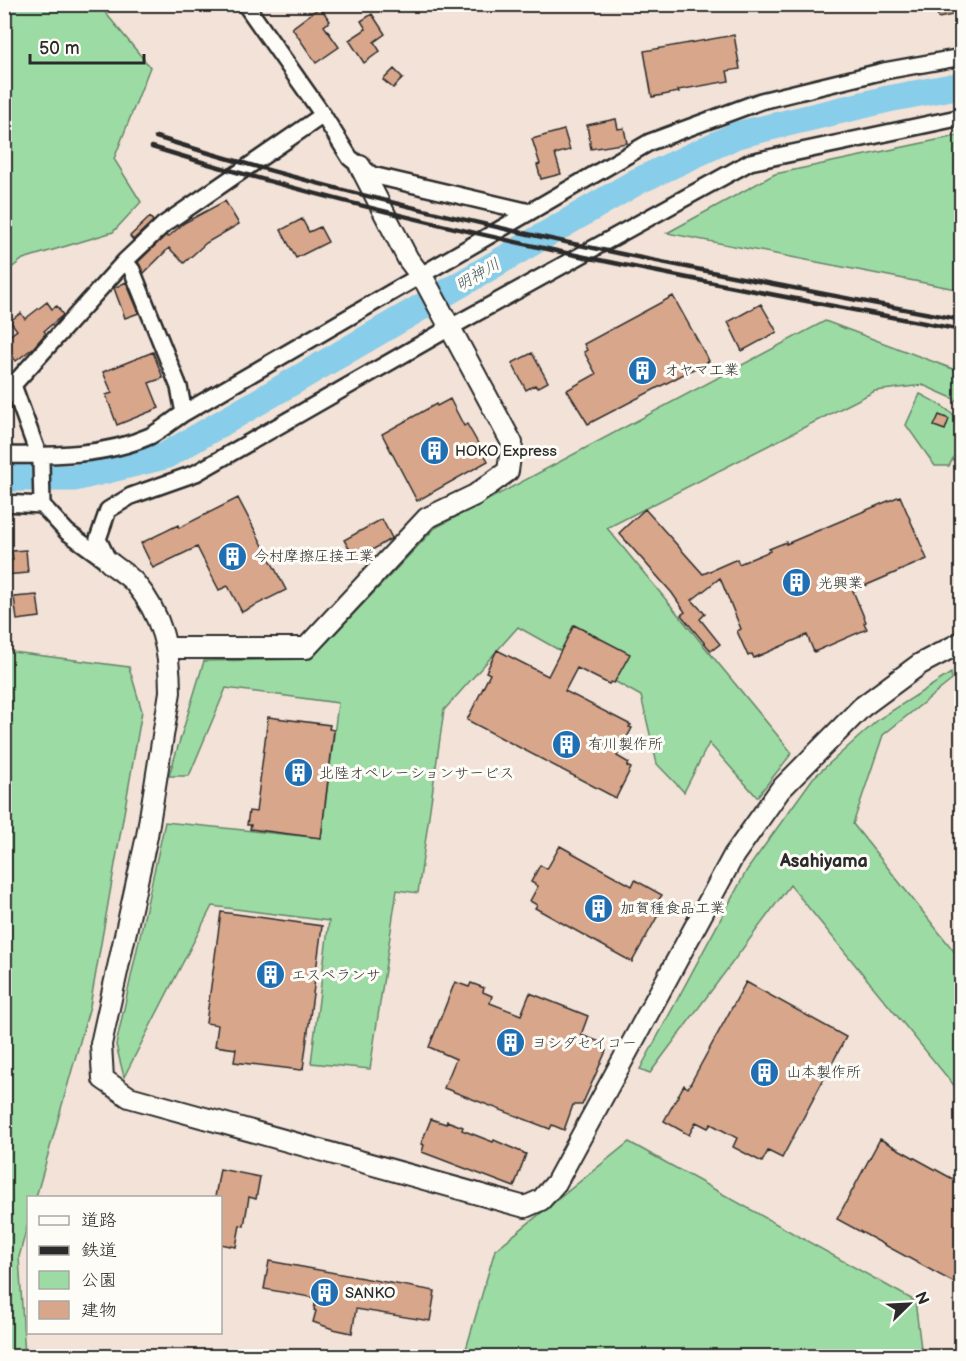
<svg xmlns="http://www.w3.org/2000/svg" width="966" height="1361" font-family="'Balsamiq Sans','Klee One',sans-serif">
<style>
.green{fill:#9cdca4;stroke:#648468;stroke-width:1.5}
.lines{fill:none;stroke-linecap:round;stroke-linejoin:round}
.river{stroke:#88cde9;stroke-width:27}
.building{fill:#d8a68b;stroke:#2b2b2b;stroke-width:1.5}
.minor-casing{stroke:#2b2b2b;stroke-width:20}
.tertiary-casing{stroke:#2b2b2b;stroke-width:24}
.minor{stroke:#fdfcf7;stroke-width:15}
.tertiary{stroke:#fdfcf7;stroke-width:20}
.rail{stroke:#2b2b2b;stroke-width:4.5}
.labels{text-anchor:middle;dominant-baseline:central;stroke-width:6;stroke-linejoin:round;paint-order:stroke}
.poi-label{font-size:15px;fill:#2b2b2b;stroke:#fdfcf7;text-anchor:start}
.water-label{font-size:16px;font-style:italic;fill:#475c64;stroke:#fdfcf7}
.quarter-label{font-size:18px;font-weight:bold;fill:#2b2b2b;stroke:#fdfcf7}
</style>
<rect width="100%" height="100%" fill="#f2e2d7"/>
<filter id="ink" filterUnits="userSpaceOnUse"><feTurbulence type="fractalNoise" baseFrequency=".0167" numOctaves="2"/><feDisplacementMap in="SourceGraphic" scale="12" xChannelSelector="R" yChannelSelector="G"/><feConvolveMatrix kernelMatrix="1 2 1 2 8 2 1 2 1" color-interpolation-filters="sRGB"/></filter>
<g filter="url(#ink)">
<path class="green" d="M5,4L99,5L150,67L114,159L141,202L113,232L23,259L5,273Z
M961,135V290L667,233L775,174Z
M825,321L961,372V402L923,385L875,391L607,528L792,753L757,797L709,743L684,792L657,764L641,696L518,627L444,710L418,893L397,890L370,1069L311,1063L329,921L212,906L124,1077L116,1045L165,822L321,838L338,703L226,688L189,776H169L204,661L311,659L435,528Z
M920,394C937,403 966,415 961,440C959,449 953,458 949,466H935L906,425Z
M4,649L13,652L129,667L142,711L90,1006L36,1197L28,1198V1223L19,1257L25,1356H4Z
M951,673L952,680L883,735L853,824L961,960V1094L790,885L650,1073L640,1069L747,870L813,778L879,719Z
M629,1142L915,1301L922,1356H464L495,1250Z"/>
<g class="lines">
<path class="river" d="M4,478H75L165,456L638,181L737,135L888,99L962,85"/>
</g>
<path class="building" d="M936,4H962V13L938,18Z
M320,7L330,21L324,26L339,47L316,63L292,28Z
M372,14L385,34L374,42L380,51L364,63L349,40L366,29L361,21Z
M734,35L740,69L727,71L729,81L678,90L679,92L652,97L644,51Z
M394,69L403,78L393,88L383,80Z
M616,119L618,129L624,128L627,143L591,149L587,125Z
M564,130L570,150L555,154L561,174L541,179L537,165L540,164L532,139Z
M225,201L239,224L206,243L184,263L169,248L144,273L138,262L166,235L168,237L184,223Z
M150,217L153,221L133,240L130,236Z
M302,219L309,232L320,227L328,242L296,258L281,230Z
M126,282L139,313L125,318L114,288Z
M673,296L709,361L588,424L567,390L596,374L584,352L587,350L584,344Z
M47,302L52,309L57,306L63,315L44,331L46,333L33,348L16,361L4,346V340L17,330L10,321L21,313L25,319Z
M761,304L777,332L742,351L728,322Z
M153,352L163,378L149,383L159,408L117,425L106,395L112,393L103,372Z
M532,353L548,382L537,388L535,385L526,390L512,363Z
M450,399L464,426L467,424L488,461L417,501L382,434L436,404L437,406Z
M939,415L949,419L945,430L934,426Z
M900,496L927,559L853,591L866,622L864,623L867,629L814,652L807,635L754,658L752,654L748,656L737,631L741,629L720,578L692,600L705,614L700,619L720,644L711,651L681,615L685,612L672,593L619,533L645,509L703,574L737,559L739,564L770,551L769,549L786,542V544Z
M238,498L286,590L242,612L228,586L219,590L197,547L153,568L141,543L178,525L179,528Z
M382,519L392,538L356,560L344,540Z
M26,550L28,573L4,575V561L13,560L12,551Z
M37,595L40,617L17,620L14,597Z
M574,625L630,654L614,683L611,682L609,684L577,668L565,691L631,725L629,727L632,728L617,756L629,763L627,766L631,768L616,798L467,720L490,674L486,672L497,650L548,676Z
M268,717L330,725L329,729L334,730L321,838L250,829L251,825H247L249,811L256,812Z
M560,846L632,886L635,880L662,895L656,904L662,908L632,962L535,908L537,905L530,901L538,886L531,882L540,865L547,869Z
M221,912L322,926L303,1069L301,1070L234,1062L236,1049L215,1046L218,1025L206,1023Z
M455,982L469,987L471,983L484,988L483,992L492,996L490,1003L521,1015L530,993L588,1016L581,1035L600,1042L598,1046L606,1051L582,1105H573L564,1130L552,1125L550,1129L444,1088L456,1059L429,1047Z
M746,982L846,1037L782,1158L768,1151L762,1162L733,1147L737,1138L711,1124L708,1128L696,1122L689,1135L664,1121L684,1085L688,1088Z
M431,1119L446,1124L447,1121L463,1127L462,1130L493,1142L494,1140L526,1154L514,1187L422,1152L424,1145L421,1144Z
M880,1139L962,1184V1287L837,1219Z
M220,1169L260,1177L256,1199L249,1197L244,1226L240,1225L236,1247L220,1244V1197H215Z
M269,1261L435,1291L430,1321L356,1309L352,1333L333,1329L313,1322L316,1311L314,1310L316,1298L264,1289Z"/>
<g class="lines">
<defs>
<path id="minor" d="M245,4L323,115L350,158L372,175L530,212
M125,261L132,270L179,387L184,413
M4,455C53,456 105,456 150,436C162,430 173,420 184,413L650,142L761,101L884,71L962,57
M4,503L42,505
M107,561L67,532L42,505L41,462L13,385L125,261L163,225L323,115
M109,562L98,539L108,510L131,496L196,473L451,327L750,162L962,117"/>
<path id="tertiary" d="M109,562C117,569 128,575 135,583C162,615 170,651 170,692L147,836L101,1044L103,1079L129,1097L525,1207L541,1200L556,1183L734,855L780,790L862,707L920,664L962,642
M167,648H306L427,518L475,495L508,471L512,443L426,283L408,259L360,166"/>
</defs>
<use href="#minor" class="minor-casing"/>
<use href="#tertiary" class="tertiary-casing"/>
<use href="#minor" class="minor"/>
<use href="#tertiary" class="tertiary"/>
<path class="rail" d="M156,137C419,219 691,269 962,320
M152,147C417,229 690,280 962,330"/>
</g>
</g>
<defs>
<symbol id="building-disc" viewBox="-11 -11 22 22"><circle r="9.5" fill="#1f6fb2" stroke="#fdfcf7"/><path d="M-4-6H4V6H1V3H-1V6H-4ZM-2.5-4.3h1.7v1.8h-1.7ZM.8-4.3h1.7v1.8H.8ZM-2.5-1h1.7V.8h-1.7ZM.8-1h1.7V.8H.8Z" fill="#fff"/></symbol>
</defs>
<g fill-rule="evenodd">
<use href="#building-disc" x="626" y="354" width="33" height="33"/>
<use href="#building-disc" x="418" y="434" width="33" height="33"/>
<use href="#building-disc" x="216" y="540" width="33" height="33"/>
<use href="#building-disc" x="780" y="566" width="33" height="33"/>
<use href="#building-disc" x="550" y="728" width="33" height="33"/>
<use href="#building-disc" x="282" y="756" width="33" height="33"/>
<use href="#building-disc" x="582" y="892" width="33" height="33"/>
<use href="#building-disc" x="254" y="958" width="33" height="33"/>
<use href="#building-disc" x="494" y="1026" width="33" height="33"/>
<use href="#building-disc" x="748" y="1056" width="33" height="33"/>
<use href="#building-disc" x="308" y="1276" width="33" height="33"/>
</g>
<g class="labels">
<g class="poi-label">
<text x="664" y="370">オヤマ工業</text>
<text x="455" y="451">HOKO Express</text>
<text x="254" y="556">今村摩擦圧接工業</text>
<text x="818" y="583">光興業</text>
<text x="588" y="744">有川製作所</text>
<text x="319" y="773">北陸オペレーションサービス</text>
<text x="620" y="908">加賀種食品工業</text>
<text x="291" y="975">エスペランサ</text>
<text x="532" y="1043">ヨシダセイコー</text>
<text x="786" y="1072">山本製作所</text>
<text x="345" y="1293">SANKO</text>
</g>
<g class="water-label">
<text transform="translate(478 275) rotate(-30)">明神川</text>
</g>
<g class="quarter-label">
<text x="824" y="861">Asahiyama</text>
</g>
</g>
<rect width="966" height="1361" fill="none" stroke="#fdfcf7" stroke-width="24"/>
<rect x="12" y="12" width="942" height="1337" fill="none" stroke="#2b2b2b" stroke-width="2" filter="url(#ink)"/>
<rect x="27" y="1196" width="195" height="138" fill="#fdfcf7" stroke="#a9a8a5" stroke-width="1.5"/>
<rect x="39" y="1216" width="30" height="9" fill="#fdfcf7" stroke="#a9a8a5" stroke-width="1.5"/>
<text x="81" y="1226" font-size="18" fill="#2b2b2b">道路</text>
<rect x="39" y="1246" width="30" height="9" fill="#2b2b2b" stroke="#a9a8a5" stroke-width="1.5"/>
<text x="81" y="1256" font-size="18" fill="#2b2b2b">鉄道</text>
<rect x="39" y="1271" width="30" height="18" fill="#9cdca4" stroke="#a9a8a5" stroke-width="1.5"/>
<text x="81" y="1286" font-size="18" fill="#2b2b2b">公園</text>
<rect x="39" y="1301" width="30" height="18" fill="#d8a68b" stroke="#a9a8a5" stroke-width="1.5"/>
<text x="81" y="1316" font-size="18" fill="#2b2b2b">建物</text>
<g transform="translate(909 1304) rotate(66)" stroke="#fdfcf7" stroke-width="4.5" paint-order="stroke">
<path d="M0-4.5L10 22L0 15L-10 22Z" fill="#2b2b2b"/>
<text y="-9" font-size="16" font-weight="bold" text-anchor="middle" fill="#2b2b2b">N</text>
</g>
<path d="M30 54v9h114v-9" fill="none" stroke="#2b2b2b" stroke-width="3"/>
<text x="39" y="54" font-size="18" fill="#2b2b2b" stroke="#fdfcf7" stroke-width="4.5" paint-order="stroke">50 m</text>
</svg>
